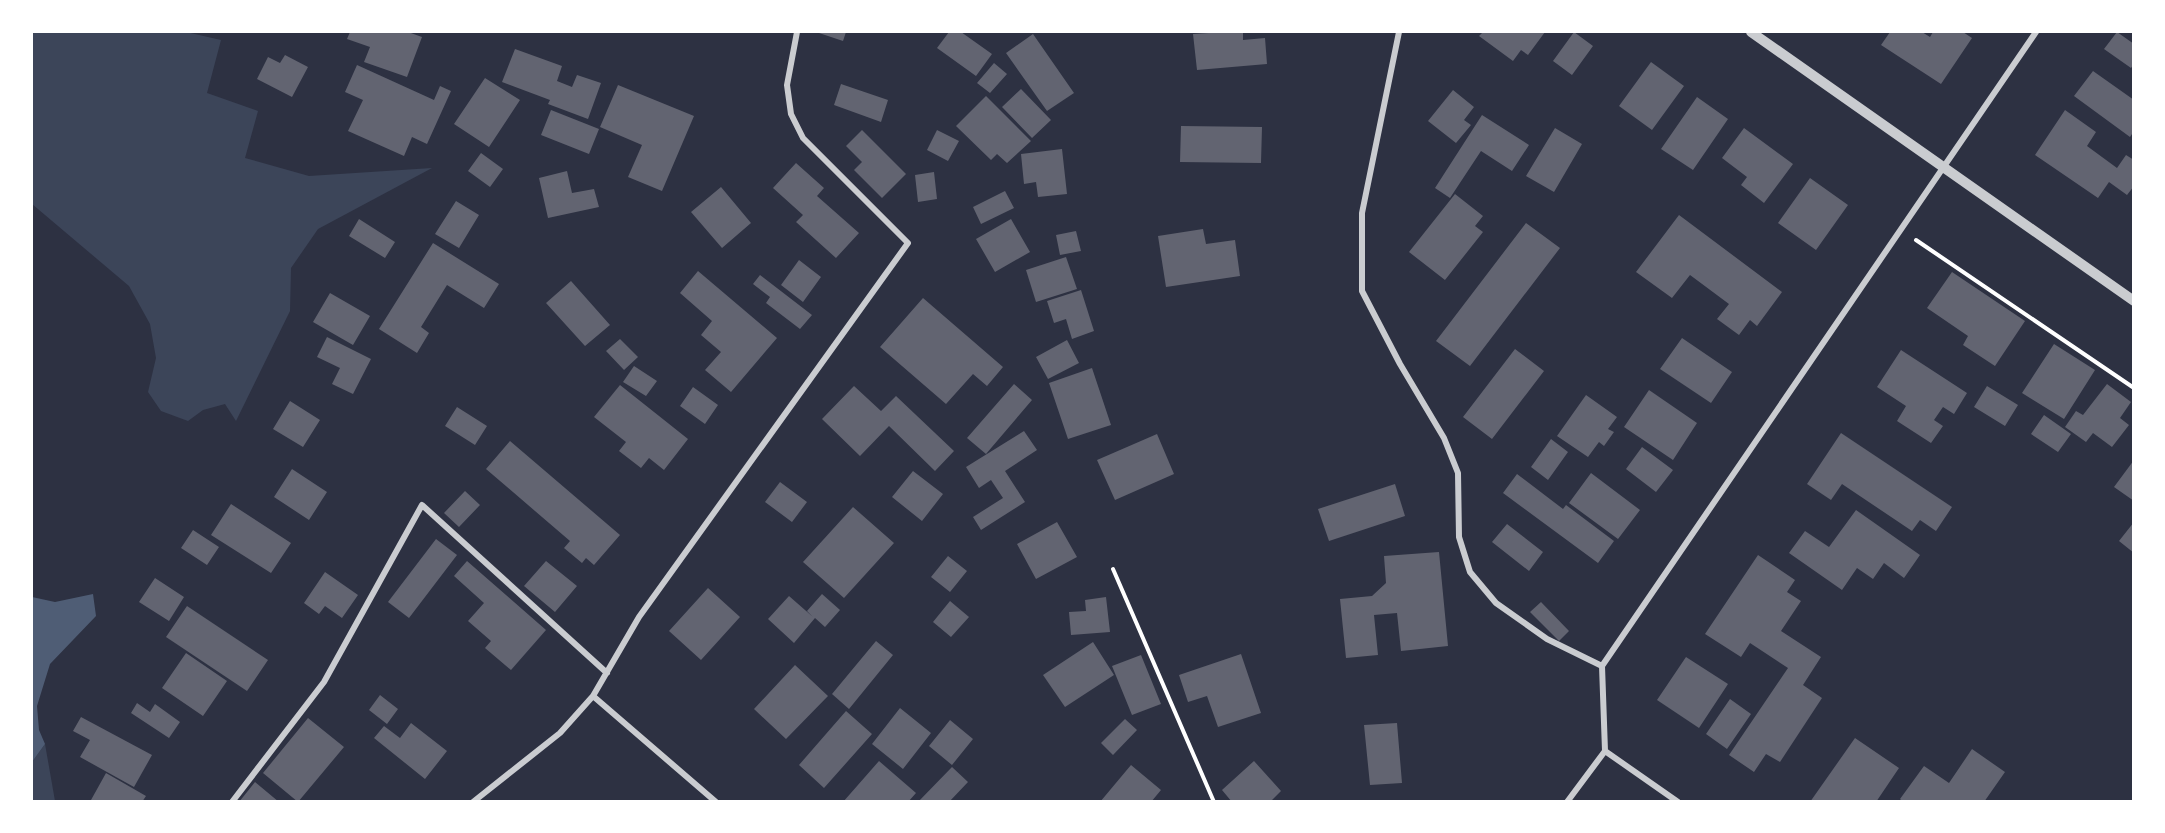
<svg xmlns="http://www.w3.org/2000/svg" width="2165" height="833" font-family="Overpass,sans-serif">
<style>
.green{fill:#3c4559}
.water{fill:#4f5d75}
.building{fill:#626471}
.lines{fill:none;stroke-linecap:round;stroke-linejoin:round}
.path{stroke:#fff;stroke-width:4}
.minor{stroke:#caccd0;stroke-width:6}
.tertiary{stroke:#caccd0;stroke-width:10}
</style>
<rect width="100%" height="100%" fill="#2d3142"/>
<path class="green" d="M32,32H186L221,40L207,93L258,111L245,158L309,176L432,168L318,229L291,268L290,311L236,421L225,404L203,410L188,421L161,411L148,392L156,358L150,324L129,286L32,204Z
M45,744L55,801H32V762Z"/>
<path class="water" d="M93,594L96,616L50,664L37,706L39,730L45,744L32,762V597L55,602Z"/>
<path class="building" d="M350,32H408L422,37L407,77L364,62L370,47L347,39Z
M816,32H846L843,41Z
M949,32H961L992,54L976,76L937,48Z
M1224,32H1243V40L1265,38L1267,64L1197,70L1193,34Z
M1483,32H1545L1528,55L1521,50L1513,61L1479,36Z
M1574,32L1593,46L1572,75L1553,61Z
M1890,32H1922L1930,37L1933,32H1963L1972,38L1941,84L1881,45Z
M2117,32L2134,44V64L2131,68L2104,49Z
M1033,34L1074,93L1047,111L1006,53Z
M515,49L562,66L557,81L572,87L577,75L601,83L588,119L548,104L550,100L502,82Z
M285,55L308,67L292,97L257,79L268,57L280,63Z
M1651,62L1684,86L1652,130L1619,106Z
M994,63L1007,74L990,93L977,83Z
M357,65L434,100L440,86L451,91L427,144L412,137L404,156L348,131L363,100L345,92Z
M2093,71L2134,100V131L2130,137L2074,96Z
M485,78L520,100L489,147L454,124Z
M841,84L888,100L881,122L834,105Z
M618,85L694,116L662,191L628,177L642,145L600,127Z
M1021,89L1051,120L1032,138L1002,107Z
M1453,90L1474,107L1464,120L1471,125L1456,143L1428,121Z
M986,96L1031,141L1007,163L997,154L991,160L956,126Z
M1697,97L1728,119L1693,170L1661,149Z
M551,110L599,129L589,154L541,135Z
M2065,110L2096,132L2087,146L2117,168L2126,155L2134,160V186L2127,195L2109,182L2098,198L2035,155Z
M1482,115L1529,145L1512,171L1481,151L1450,198L1435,188Z
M1181,126L1262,127L1261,163L1180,162Z
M1555,128L1582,144L1554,192L1526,176Z
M1744,128L1793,164L1764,203L1741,185L1747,177L1722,158Z
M862,130L906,174L882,198L854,170L862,162L846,146Z
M937,130L959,141L948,161L927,150Z
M1062,149L1067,194L1038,197L1036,182L1024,184L1021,154Z
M481,153L503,169L490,187L468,171Z
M796,163L824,188L817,196L859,233L836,258L796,222L803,215L773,188Z
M567,171L572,193L594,189L599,207L548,218L539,178Z
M934,172L937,199L918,202L915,175Z
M1810,178L1848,205L1816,250L1778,223Z
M721,187L751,223L722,248L691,212Z
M1005,191L1014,208L981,224L973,207Z
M1455,194L1483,216L1475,226L1483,232L1445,280L1409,252Z
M456,201L479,215L459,248L435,234Z
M1679,215L1782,292L1757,326L1750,320L1739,335L1717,319L1729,304L1690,275L1672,298L1636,272Z
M359,219L395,242L385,258L349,236Z
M1011,219L1030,252L995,272L976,239Z
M1526,223L1560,248L1470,366L1436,341Z
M1203,229L1206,244L1235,240L1240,276L1166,287L1158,236Z
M1076,231L1081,251L1060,255L1056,235Z
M433,243L499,284L484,308L447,285L421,327L429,333L417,353L379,329Z
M1066,257L1077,289L1036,302L1026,270Z
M799,260L821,277L803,302L781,285Z
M698,271L777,338L731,392L705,370L721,352L701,335L712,321L680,293Z
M1952,272L2025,321L1995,366L1963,345L1968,336L1927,308Z
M760,275L812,315L800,329L766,303L770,297L753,284Z
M571,281L610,325L585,346L546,303Z
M1081,290L1094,331L1072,339L1066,319L1054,323L1047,301Z
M330,293L370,316L353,345L313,322Z
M923,298L1003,367L987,386L973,374L946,404L880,347Z
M327,337L371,359L353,394L332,384L340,368L317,357Z
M1682,338L1732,372L1711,403L1660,369Z
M620,339L638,357L624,370L606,351Z
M1067,340L1079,363L1048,379L1036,357Z
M2054,344L2095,370L2064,419L2022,393Z
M1515,349L1544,371L1492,439L1463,417Z
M1901,350L1967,393L1954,414L1943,407L1934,420L1943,426L1931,443L1897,421L1906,406L1877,387Z
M634,366L657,381L646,396L623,382Z
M1092,368L1111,425L1068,439L1049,383Z
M1014,384L1032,400L986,454L967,438Z
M2107,384L2131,402L2120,418L2129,425L2112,447L2093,433L2086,442L2065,427L2076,411L2083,415Z
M620,385L688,439L664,470L649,458L641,468L619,451L626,442L594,417Z
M854,386L881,411L896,396L954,451L935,471L889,426L860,456L822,419Z
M1987,386L2018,405L2005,426L1974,407Z
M693,387L718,405L705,424L680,406Z
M1649,390L1697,423L1673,460L1624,427Z
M1586,395L1617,417L1608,429L1614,432L1604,446L1599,442L1588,457L1557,436Z
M290,401L320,420L303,447L273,429Z
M457,407L487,426L475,445L445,426Z
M2044,415L2071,434L2058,452L2031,434Z
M1024,431L1037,450L1005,471L1025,502L981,530L973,517L1003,498L991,480L979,488L966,467Z
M1841,433L1952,507L1936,531L1920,520L1912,531L1842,484L1831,500L1807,484Z
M1157,434L1174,474L1115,500L1097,460Z
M1551,439L1568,452L1548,480L1531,467Z
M510,441L620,535L594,565L586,558L582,563L564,548L570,541L486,469Z
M1642,447L1673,470L1656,492L1626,469Z
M2134,460V501L2114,487Z
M292,469L327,492L309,520L274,497Z
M913,471L943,494L922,521L892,497Z
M1591,473L1640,510L1618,539L1569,503Z
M1517,474L1563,509L1566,505L1614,541L1598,563L1503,493Z
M780,482L807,502L792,522L765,502Z
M1395,484L1405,516L1329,541L1318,509Z
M465,491L480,505L459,527L444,513Z
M231,504L291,543L271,573L211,535Z
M853,507L894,543L844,598L803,562Z
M1856,510L1920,555L1904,578L1884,563L1873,579L1857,568L1842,590L1789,553L1805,531L1829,547Z
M1057,522L1077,557L1036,579L1017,544Z
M2134,522V553L2119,541Z
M1507,524L1543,552L1529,571L1492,542Z
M193,530L219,547L207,565L181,548Z
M436,539L457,555L409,618L388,602Z
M1439,552L1448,646L1401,651L1397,613L1374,615L1378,655L1346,658L1340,599L1372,596L1386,583L1384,556Z
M1758,555L1795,580L1787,592L1801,601L1781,631L1821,657L1803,685L1822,698L1780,762L1766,754L1754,772L1729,755L1788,668L1750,643L1741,657L1705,634Z
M948,556L967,571L950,592L931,577Z
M467,561L546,630L511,670L485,648L491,641L468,621L484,603L454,576Z
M546,561L577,586L555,612L524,586Z
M325,572L358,595L342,618L325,606L319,614L304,603Z
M155,578L184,597L169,621L139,602Z
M708,588L740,617L701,660L669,631Z
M822,594L840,610L825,627L815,618L794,643L768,619L789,596L813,617L807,611Z
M1106,597L1110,632L1071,635L1069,612L1086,611L1085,600Z
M950,601L969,617L951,637L933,622Z
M1541,602L1569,631L1559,641L1530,612Z
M187,606L268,660L247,691L166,637Z
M876,641L893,655L849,709L832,694Z
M1093,642L1114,675L1065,707L1043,675Z
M186,653L227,681L203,716L162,688Z
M1241,654L1261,713L1218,727L1207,696L1188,702L1179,675Z
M1141,655L1161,704L1132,715L1112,666Z
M1686,657L1728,684L1699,728L1657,700Z
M795,665L828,696L786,739L754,709Z
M380,695L398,709L387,724L369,710Z
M1730,699L1751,714L1727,749L1706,734Z
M137,703L150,712L155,704L180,722L169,738L131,713Z
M900,708L931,733L903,769L872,744Z
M846,711L872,734L824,788L799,765Z
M81,717L152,755L134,787L80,757L90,740L73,731Z
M308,718L344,747L298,802L263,773Z
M1125,719L1137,730L1113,755L1101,743Z
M950,720L973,739L952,765L929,746Z
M411,723L447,751L425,779L374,738L384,726L400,738Z
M1397,723L1402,783L1370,785L1364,725Z
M1855,738L1899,768L1876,802H1810Z
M1972,749L2005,772L1984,802H1903L1900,799L1924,766L1949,783Z
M879,761L916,793L908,802H843Z
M1254,761L1281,791L1270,802H1232L1222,790Z
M1131,765L1161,790L1151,802H1100Z
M952,767L968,782L949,802H918Z
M106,773L146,796L142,802L91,800Z
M255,782L279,802H239Z"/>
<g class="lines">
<path class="path" d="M1916,240L2134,388
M1113,569L1214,802"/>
<path class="minor" d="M1399,32L1362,213V291L1400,364L1444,438L1458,473L1459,537L1470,572L1496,603L1547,639L1602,666L1605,751L1678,802
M1602,666L2036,32
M593,696L716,802
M232,802L324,682L422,505L607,673
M473,802L560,733L593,696L639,617L908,243L803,138L791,114L787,85L797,32
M1567,802L1605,751"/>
<path class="tertiary" d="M1751,32L2134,301"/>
</g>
<rect width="2165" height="833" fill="none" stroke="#ffffff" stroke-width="66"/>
</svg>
